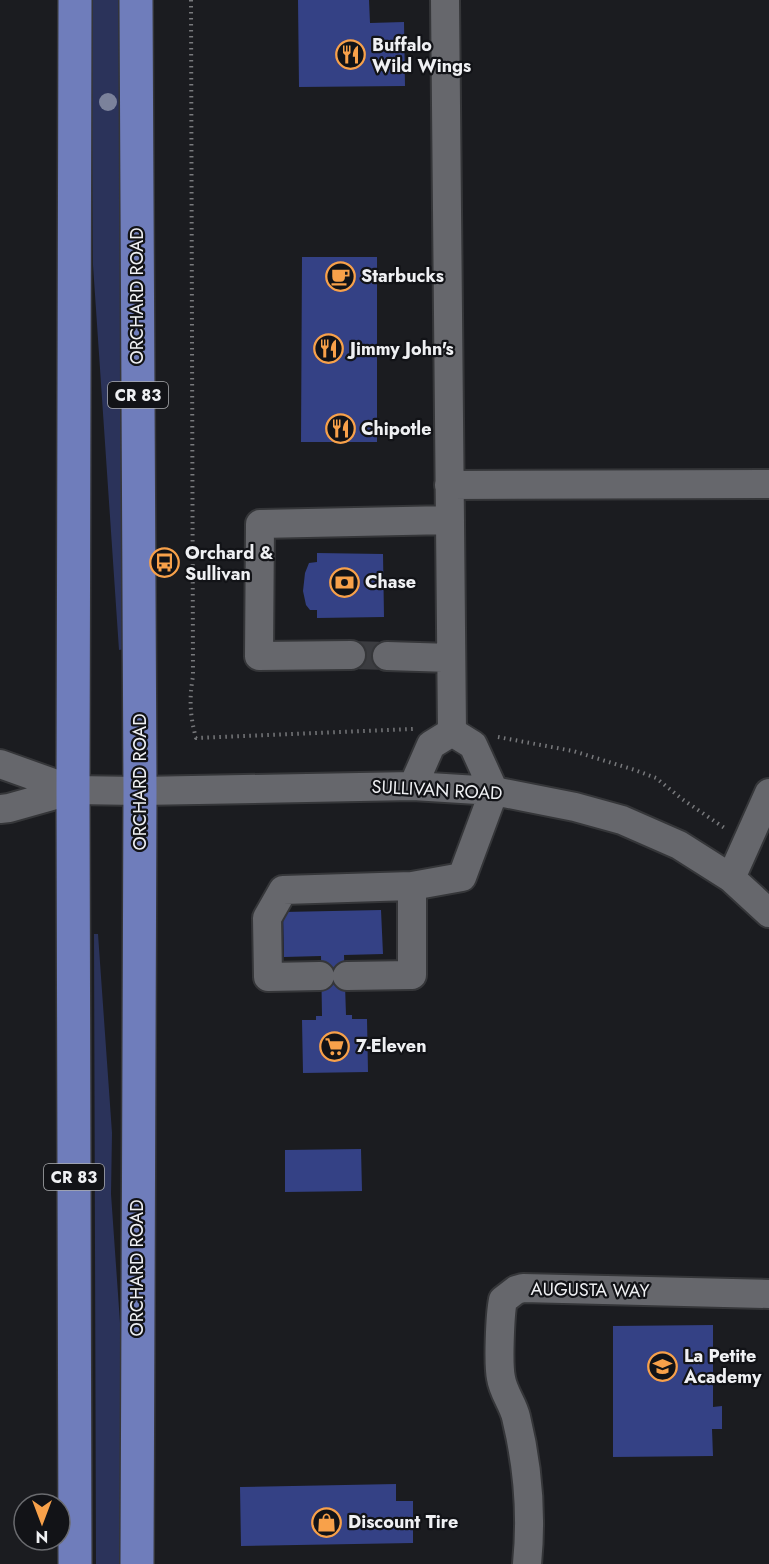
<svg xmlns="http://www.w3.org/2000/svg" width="769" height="1564" font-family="Jost,sans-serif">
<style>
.green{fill:#2b335a}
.building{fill:#344185}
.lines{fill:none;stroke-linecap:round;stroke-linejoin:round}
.minor-tunnel{stroke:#3b3c40;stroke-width:28;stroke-dasharray:28 14;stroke-linecap:butt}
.minor-casing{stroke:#353639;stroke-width:32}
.major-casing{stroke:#353639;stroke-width:36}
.path{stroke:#78797c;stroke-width:4;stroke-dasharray:1.5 4.5;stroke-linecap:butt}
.minor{stroke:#66676c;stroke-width:28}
.major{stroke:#6f7dbb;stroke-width:33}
.tree{fill:#7b829b}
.labels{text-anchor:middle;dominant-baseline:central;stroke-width:4.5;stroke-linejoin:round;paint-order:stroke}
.shield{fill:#121317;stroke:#adaeb1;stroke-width:1.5}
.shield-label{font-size:16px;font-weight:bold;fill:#eff0f3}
.poi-label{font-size:18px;font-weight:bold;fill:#eff0f3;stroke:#121317;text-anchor:start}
.street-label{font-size:18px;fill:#eff0f3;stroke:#121317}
</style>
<rect width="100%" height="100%" fill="#1b1c20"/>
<path class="green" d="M91,0H121L125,649L119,650L93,265Z
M94,934H98L112,1133L111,1194L125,1394L126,1564H96Z"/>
<path class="building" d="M298,0H369L370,23L404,22L405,86L299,87Z
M302,257H377V442H301Z
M317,553L383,554L384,617L317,618V610H310L306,605L303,591L305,573L309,563L317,562Z
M381,910L383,954L344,955L346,1015H352V1019H367L368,1072L303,1073L302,1020H316V1016H322L321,956L284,957L283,912Z
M361,1149L362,1191L285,1192V1150Z
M713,1325V1407L722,1406V1429H712L713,1456L613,1457V1326Z
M396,1484V1501H413V1543L241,1546L240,1487Z"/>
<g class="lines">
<path class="minor-tunnel" d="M351,655L387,656"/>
<defs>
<path id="minor" d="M445,0L452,732
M449,485L769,484
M351,655L259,656L260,524L450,520
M387,656L451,658
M0,764L73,790
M413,786L431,745L452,732
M0,809L9,808L73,790L140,791L413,786L494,791L575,807L622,820L679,845L731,878L769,913
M731,878L769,793
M320,976L268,977L267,918L283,890L412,886
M347,976L412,975V886L462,877L494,791L473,745L452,732
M527,1564C532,1514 528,1466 516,1417C513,1404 503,1392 501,1378C498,1364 500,1314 503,1300L516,1290L523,1288L769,1294"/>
<path id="major" d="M75,0L73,790L75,1564
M136,0L140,791L137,1564"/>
</defs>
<use href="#minor" class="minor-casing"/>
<use href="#major" class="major-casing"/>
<path class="path" d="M191,0L193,676C189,699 190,716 196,738L413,729
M498,737L573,751L635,770L656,778L682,799L726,829"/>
<use href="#minor" class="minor"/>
<use href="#major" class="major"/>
</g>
<circle class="tree" cx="108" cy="102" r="9"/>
<defs>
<symbol id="restaurant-ring" viewBox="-11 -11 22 22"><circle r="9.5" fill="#121317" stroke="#f8a14a" stroke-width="1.5"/><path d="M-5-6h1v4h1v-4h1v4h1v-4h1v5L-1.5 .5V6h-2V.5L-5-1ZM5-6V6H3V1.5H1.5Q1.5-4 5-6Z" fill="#f8a14a"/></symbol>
<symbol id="cafe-ring" viewBox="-11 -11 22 22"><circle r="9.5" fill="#121317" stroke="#f8a14a" stroke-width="1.5"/><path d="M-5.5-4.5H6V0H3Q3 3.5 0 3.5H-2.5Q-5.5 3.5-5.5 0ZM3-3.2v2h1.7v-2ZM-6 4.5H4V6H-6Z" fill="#f8a14a"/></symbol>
<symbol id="bus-ring" viewBox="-11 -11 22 22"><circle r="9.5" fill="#121317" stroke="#f8a14a" stroke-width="1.5"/><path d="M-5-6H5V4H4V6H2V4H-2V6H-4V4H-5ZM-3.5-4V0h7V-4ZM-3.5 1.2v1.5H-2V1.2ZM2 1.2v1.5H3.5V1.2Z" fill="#f8a14a"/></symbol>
<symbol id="bank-ring" viewBox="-11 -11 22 22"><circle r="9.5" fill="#121317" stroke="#f8a14a" stroke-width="1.5"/><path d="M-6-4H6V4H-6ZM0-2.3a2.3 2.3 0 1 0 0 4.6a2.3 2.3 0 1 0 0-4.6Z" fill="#f8a14a"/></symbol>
<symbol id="supermarket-ring" viewBox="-11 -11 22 22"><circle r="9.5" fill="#121317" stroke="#f8a14a" stroke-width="1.5"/><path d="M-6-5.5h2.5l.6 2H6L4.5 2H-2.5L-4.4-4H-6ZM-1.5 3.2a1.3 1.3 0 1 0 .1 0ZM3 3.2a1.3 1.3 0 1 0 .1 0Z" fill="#f8a14a"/></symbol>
<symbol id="school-ring" viewBox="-11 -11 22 22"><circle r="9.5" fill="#121317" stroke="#f8a14a" stroke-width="1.5"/><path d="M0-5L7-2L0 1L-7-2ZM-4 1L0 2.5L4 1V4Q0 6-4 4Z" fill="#f8a14a"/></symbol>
<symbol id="shop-ring" viewBox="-11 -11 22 22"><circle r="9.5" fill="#121317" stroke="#f8a14a" stroke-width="1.5"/><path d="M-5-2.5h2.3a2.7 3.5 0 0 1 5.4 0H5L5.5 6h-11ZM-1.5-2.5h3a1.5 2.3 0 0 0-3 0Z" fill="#f8a14a"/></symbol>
</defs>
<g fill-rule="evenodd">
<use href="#restaurant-ring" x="334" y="38" width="33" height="33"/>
<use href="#cafe-ring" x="324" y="260" width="33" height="33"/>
<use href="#restaurant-ring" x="312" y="332" width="33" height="33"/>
<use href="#restaurant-ring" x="324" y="412" width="33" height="33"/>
<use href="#bus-ring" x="148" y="546" width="33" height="33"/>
<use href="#bank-ring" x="328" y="566" width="33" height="33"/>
<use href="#supermarket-ring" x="318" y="1030" width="33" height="33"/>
<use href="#school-ring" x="646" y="1350" width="33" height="33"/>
<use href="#shop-ring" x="310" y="1506" width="33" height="33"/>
</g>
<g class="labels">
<g class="shield">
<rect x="108" y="382" width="60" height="26" rx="4.5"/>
<rect x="44" y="1164" width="60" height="26" rx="4.5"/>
</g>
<g class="shield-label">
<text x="138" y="395">CR 83</text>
<text x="74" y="1177">CR 83</text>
</g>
<g class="poi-label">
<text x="372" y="45">Buffalo<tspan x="372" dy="21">Wild Wings</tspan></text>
<text x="361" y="276">Starbucks</text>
<text x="350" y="349">Jimmy John's</text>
<text x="361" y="429">Chipotle</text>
<text x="185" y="553">Orchard &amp;<tspan x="185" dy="21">Sullivan</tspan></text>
<text x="365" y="582">Chase</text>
<text x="356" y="1046">7-Eleven</text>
<text x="684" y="1356">La Petite<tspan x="684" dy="21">Academy</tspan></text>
<text x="348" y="1522">Discount Tire</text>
</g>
<g class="street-label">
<text transform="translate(137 296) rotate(-90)">ORCHARD ROAD</text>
<text transform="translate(140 782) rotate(-90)">ORCHARD ROAD</text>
<text transform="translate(437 790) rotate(3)">SULLIVAN ROAD</text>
<text transform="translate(137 1268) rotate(-90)">ORCHARD ROAD</text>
<text transform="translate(590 1290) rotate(1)">AUGUSTA WAY</text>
</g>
</g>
<g transform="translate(42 1522) rotate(180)"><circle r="28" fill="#121317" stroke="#6a6b6f" stroke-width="1.5"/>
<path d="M0-4.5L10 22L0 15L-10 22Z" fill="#f8a14a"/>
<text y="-9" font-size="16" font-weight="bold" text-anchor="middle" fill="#eff0f3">N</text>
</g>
</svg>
